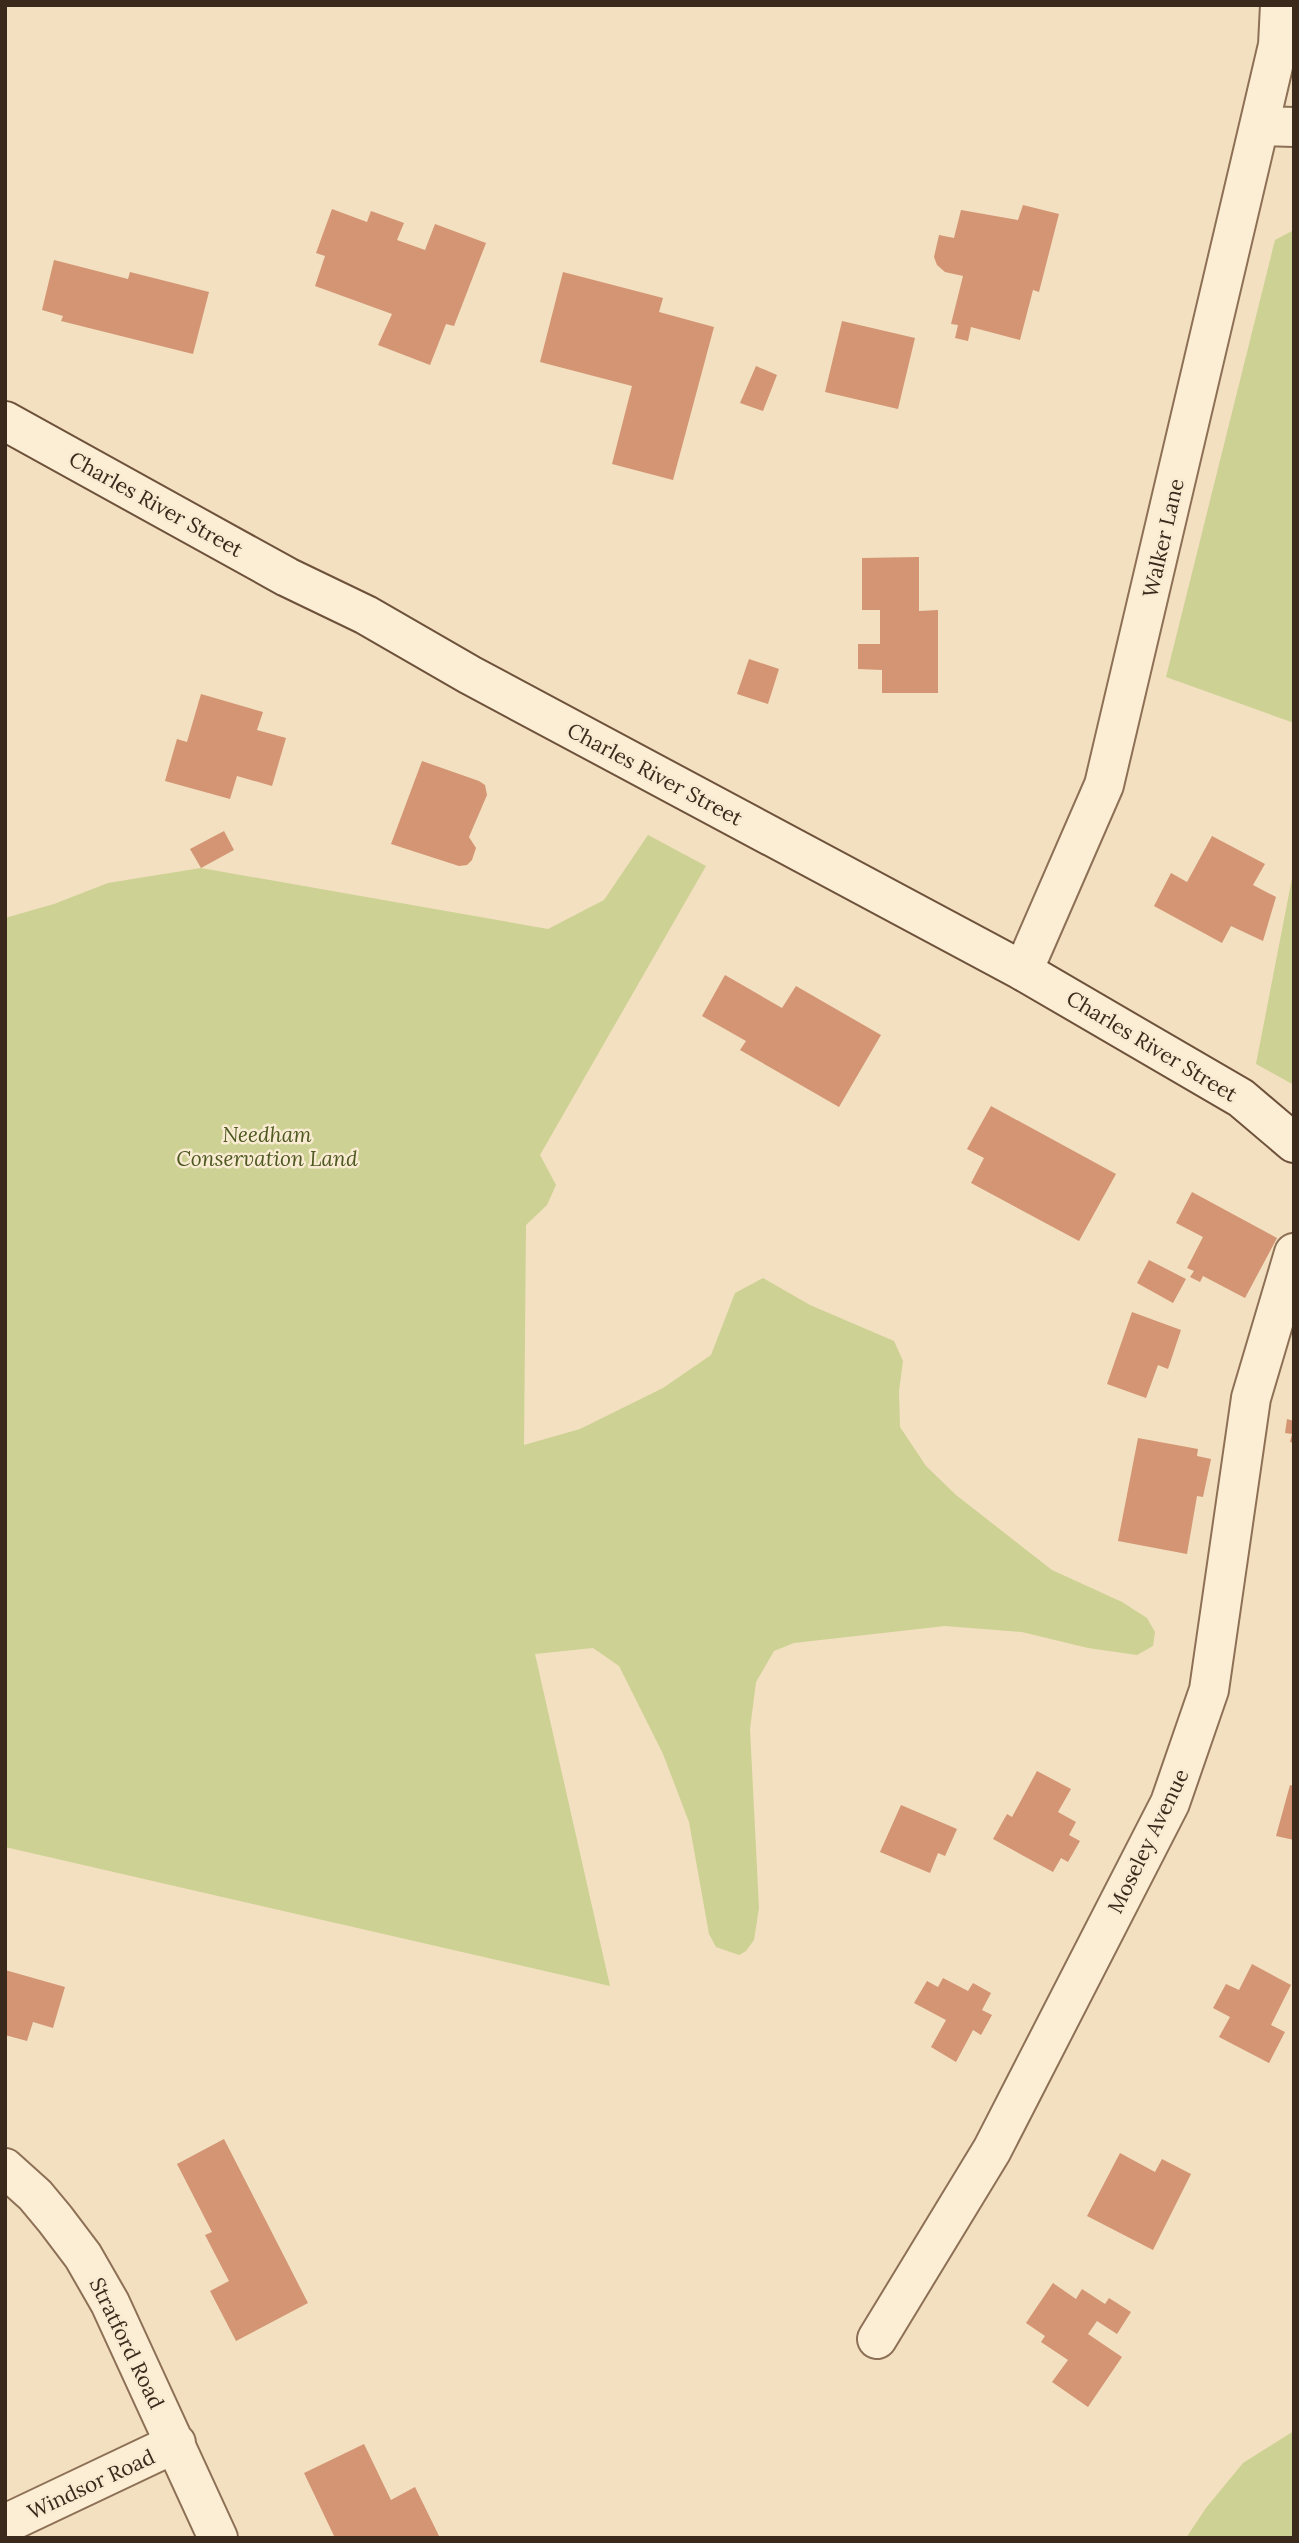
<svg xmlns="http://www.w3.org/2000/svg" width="1299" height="2543" font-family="Lora,serif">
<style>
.green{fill:#cdd193}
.building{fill:#d39573}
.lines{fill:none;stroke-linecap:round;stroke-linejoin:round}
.street-casing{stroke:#8d7056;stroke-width:42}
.secondary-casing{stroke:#6e513a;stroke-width:42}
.street{stroke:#fceed4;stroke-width:38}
.secondary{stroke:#fceed4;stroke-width:38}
.labels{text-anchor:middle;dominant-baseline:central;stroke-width:5;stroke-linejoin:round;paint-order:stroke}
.street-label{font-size:21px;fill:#3b291c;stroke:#f8ebd1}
.park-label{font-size:21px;font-style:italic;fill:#4e5921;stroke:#f8ebd1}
</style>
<rect width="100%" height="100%" fill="#f2e0c0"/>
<path class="green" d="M1294,230V723L1166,677L1275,240Z
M648,835L706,866L540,1155L556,1185L547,1205L526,1225L524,1445L580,1429L663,1388L711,1355L735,1293L763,1278L810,1305L894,1341L903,1361L899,1391L900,1427L926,1466L956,1495L1052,1570L1122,1602L1147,1618L1155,1632L1153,1646L1137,1655L1088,1648L1022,1632L945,1626L794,1643L774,1651L756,1682L750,1729L759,1908L754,1940L746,1951L739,1955L716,1947L709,1934L689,1822L663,1754L619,1666L593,1648L535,1654L610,1986L5,1847V918L54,904L108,883L201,868L548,929L604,900Z
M1294,868V1085L1256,1064Z
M1294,2431V2538H1186L1206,2508L1243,2463Z"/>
<path class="building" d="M1023,205L1059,214L1039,292L1033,290L1020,340L971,327L968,341L955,338L958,325L951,324L963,276L945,272L937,265L934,257L939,235L954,238L961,210L1018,220Z
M332,209L367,222L371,211L404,223L397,240L425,250L435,224L486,243L454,326L446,324L430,365L378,345L392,314L315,286L325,256L316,253Z
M54,260L128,279L130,272L209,292L193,354L61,321L63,316L42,310Z
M563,272L663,298L659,312L714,327L673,480L612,464L632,386L540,362Z
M842,321L915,338L898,409L825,392Z
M756,366L777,375L763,411L740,403Z
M919,557V611L938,610V693H882V670L858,669V644H880V610H862V558Z
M749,659L779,669L768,704L737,694Z
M201,694L263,712L257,730L286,738L272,786L237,776L230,799L165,781L177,739L187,742Z
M422,761L479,781L485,785L487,795L469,837L476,848L472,860L467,865L459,866L391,844Z
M224,831L234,850L201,868L190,849Z
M1212,836L1265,864L1253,885L1276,897L1263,941L1231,926L1222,943L1154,906L1171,873L1187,882Z
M725,975L782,1008L796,986L881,1035L839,1107L740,1050L746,1041L702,1016Z
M991,1106L1116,1174L1079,1241L971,1183L984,1158L967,1149Z
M1192,1192L1277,1238L1245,1298L1203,1276L1200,1282L1190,1277L1194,1271L1187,1268L1203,1237L1176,1223Z
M1149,1260L1186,1279L1173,1303L1137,1283Z
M1132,1312L1181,1330L1168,1369L1158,1365L1146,1398L1107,1384Z
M1287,1419L1294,1421V1443L1290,1442L1292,1434L1285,1433Z
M1138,1438L1198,1449L1197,1456L1211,1459L1203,1497L1197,1496L1187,1554L1118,1541Z
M1037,1771L1071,1789L1058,1812L1076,1822L1069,1835L1080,1841L1068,1862L1061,1858L1053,1872L993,1839L1007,1814L1012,1817Z
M1290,1785L1294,1786V1840L1276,1836Z
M901,1805L957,1829L945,1856L938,1853L930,1873L880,1852Z
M1252,1964L1291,1985L1271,2025L1285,2032L1269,2063L1219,2037L1230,2017L1213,2008L1226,1984L1239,1990Z
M5,1970L65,1987L53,2028L33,2022L27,2041L5,2035Z
M943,1978L968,1991L973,1983L991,1993L982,2010L992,2015L981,2035L973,2030L956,2062L931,2047L946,2020L914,2003L927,1981L938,1987Z
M224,2139L308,2303L236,2341L210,2291L229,2281L205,2235L212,2232L177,2164Z
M1120,2153L1155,2172L1162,2159L1191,2174L1153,2250L1087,2216Z
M1053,2283L1076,2299L1082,2289L1105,2304L1109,2298L1131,2312L1117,2334L1097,2321L1088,2334L1122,2357L1088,2407L1052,2382L1068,2360L1041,2342L1045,2336L1026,2323Z
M364,2444L391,2500L415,2487L440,2538H335L304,2473Z"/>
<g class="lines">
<defs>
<path id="street" d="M1259,126L1278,45L1280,5
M1023,971L1104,785L1259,126L1294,127
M5,2168L35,2195L55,2219L83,2256L110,2303L218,2538
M877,2339L992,2150L1170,1803L1209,1690L1251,1398L1294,1253
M5,2524L176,2443"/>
<path id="secondary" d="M5,421L287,577L366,615L470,675L1023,971L1241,1098L1294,1143"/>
</defs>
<use href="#street" class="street-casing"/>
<use href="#secondary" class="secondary-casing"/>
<use href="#street" class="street"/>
<use href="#secondary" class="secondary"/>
</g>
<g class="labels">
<g class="street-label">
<text transform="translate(156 504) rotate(29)">Charles River Street</text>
<text transform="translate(1163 538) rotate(-77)">Walker Lane</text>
<text transform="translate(655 774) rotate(28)">Charles River Street</text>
<text transform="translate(1152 1046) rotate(31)">Charles River Street</text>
<text transform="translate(1148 1841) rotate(-64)">Moseley Avenue</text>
<text transform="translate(127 2343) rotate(64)">Stratford Road</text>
<text transform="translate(91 2484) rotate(-25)">Windsor Road</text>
</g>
<g class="park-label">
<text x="267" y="1134">Needham<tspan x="267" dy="24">Conservation Land</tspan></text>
</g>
</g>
<rect width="1299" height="2543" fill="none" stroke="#3b291c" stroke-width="14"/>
</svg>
